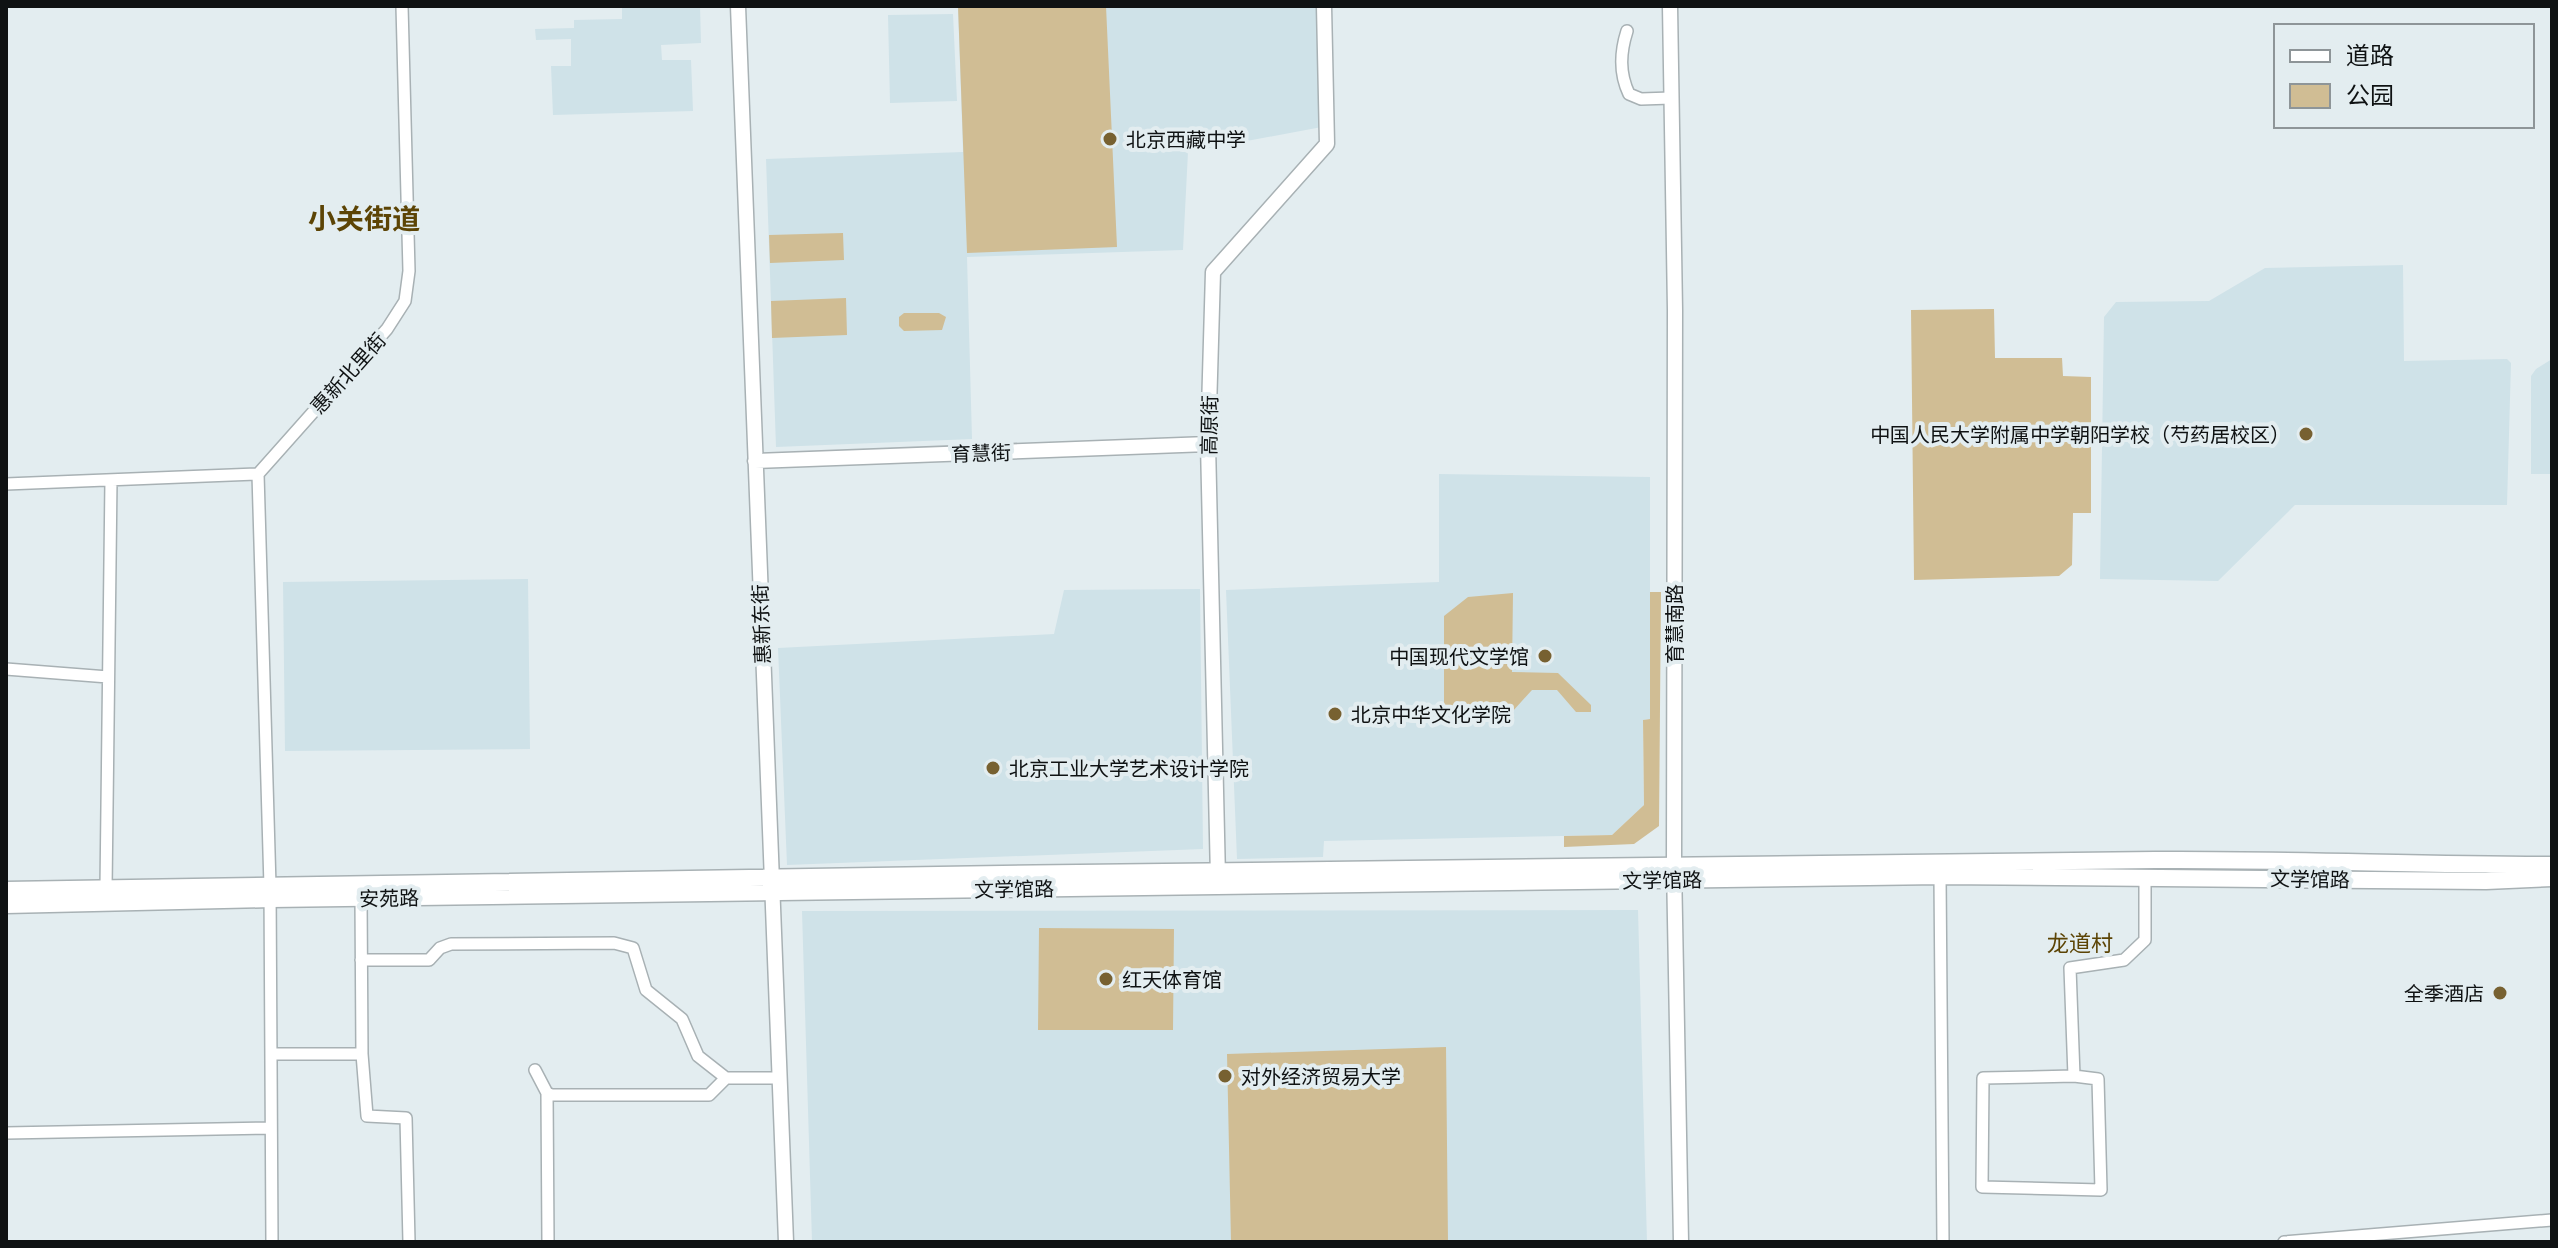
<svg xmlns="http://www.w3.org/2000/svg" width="2558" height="1248" font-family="'Archivo Narrow','Noto Sans SC',sans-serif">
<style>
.built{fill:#cfe2e8}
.green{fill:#d0bd94}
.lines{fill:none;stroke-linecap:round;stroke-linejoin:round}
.minor-casing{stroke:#a8b1b4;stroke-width:14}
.tertiary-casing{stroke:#a8b1b4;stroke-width:17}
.secondary-casing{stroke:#a8b1b4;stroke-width:19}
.minor{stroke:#fff;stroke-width:11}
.tertiary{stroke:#fff;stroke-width:14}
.secondary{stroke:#fff;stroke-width:16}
.poi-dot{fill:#776131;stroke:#e3edf0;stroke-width:3}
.labels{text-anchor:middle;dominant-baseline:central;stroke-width:8;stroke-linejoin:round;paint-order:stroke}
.poi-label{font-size:20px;fill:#0f1213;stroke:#e3edf0;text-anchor:start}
.street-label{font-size:20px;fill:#0f1213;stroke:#e3edf0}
.neighbourhood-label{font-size:22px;fill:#5c4405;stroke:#e3edf0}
.district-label{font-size:28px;font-weight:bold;fill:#5c4405;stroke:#e3edf0}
</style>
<rect width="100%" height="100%" fill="#e3edf0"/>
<path class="built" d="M622,6H700L701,43L661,45L662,60H691L693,111L553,115L551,66H571V39L536,40L535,29L574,28V20L622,19Z
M958,6H1324L1327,126L1188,152L1183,250L967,257L972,439L776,447L766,159L963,152Z
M953,14L957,101L890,103L888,15Z
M2403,265L2404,361L2507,359L2511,363L2507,505H2295L2218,581L2100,579L2104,317L2116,302L2209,301L2265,268Z
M2552,359V474H2531V376L2536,369Z
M1439,474L1650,477V719L1643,720L1644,805L1612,835L1324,841L1323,857L1237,859L1226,590L1439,582Z
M528,579L530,749L285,751L283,582Z
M1200,589L1203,849L787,865L778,648L1054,634L1064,590Z
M1638,910L1647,1242H812L802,911Z"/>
<path class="green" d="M958,6H1106L1117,247L967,253Z
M843,233L844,260L770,263L769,235Z
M846,298L847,335L772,338L771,301Z
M1994,309L1995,358H2062L2063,376L2091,377V513H2073L2072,565L2059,576L1914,580L1911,310Z
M904,313H939L946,317L942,330L904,331L899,326V317Z
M1650,592H1661L1659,826L1634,844L1564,847V836L1612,835L1644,805L1643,720L1650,719Z
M1513,593L1512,672L1558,673L1591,705V712H1576L1557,690H1532L1512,712L1444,714V616L1468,597Z
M1039,928L1174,929L1173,1030H1038Z
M1446,1047L1448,1242H1231L1227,1054Z"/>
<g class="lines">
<defs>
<path id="minor" d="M1627,31C1620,53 1619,73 1629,94L1641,99L1671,98
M258,474L270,886L272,1242
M6,484L258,474L387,329L405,301L409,271L402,6
M6,669L108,677
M1940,876L1943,1242
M106,889L111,480
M361,960H429L440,948L451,944L614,943L633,948L646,990L682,1019L698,1056L726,1078
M271,1054H362L361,898
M362,1054L367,1116L406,1118L409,1242
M535,1070L547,1093L552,1095H709L726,1078H780
M2074,1076L2098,1079L2101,1190L1982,1187L1983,1078Z
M2074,1076L2070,968L2124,960L2145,940V876
M547,1093L548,1242
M6,1133L271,1128
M2284,1242L2552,1220"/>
<path id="tertiary" d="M738,6L786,1242
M1670,6L1675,310L1674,866L1681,1242
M755,461L1208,444
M1218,878L1208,444L1213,272L1327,144L1324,6"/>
<path id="secondary" d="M6,890C722,880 1439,864 2155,860C2288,859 2420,865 2552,865
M6,905L271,899L1940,876L2486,881L2552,878"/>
</defs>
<use href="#minor" class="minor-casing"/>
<use href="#tertiary" class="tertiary-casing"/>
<use href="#secondary" class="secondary-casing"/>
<use href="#minor" class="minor"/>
<use href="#tertiary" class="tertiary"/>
<use href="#secondary" class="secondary"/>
</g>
<g class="poi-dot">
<circle cx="1110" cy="139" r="8"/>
<circle cx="2306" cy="434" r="8"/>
<circle cx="1545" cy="656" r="8"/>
<circle cx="1335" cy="714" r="8"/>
<circle cx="993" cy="768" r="8"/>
<circle cx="1106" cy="979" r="8"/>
<circle cx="2500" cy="993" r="8"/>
<circle cx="1225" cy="1076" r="8"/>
</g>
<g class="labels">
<g class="poi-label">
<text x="1126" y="139">北京西藏中学</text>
<text x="2290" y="434" text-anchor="end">中国人民大学附属中学朝阳学校（芍药居校区）</text>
<text x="1529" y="656" text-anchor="end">中国现代文学馆</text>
<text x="1351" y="714">北京中华文化学院</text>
<text x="1009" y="768">北京工业大学艺术设计学院</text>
<text x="1122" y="979">红天体育馆</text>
<text x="2484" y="993" text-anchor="end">全季酒店</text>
<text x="1241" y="1076">对外经济贸易大学</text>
</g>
<g class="street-label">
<text transform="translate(348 373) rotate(-48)">惠新北里街</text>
<text transform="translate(1209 425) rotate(-89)">高原街</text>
<text transform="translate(981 453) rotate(-2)">育慧街</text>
<text transform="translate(761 624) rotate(-92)">惠新东街</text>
<text transform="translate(1674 624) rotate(-90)">育慧南路</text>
<text transform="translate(2310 879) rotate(1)">文学馆路</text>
<text transform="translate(1662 880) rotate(-1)">文学馆路</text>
<text transform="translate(1014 889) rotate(-1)">文学馆路</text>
<text transform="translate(389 898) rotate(-1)">安苑路</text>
</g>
<g class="neighbourhood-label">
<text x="2080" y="943">龙道村</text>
</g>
<g class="district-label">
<text x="364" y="219">小关街道</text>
</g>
</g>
<rect width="2558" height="1248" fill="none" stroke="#0f1213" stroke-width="16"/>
<rect x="2274" y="24" width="260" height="104" fill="#e3edf0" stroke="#8e9598" stroke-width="2"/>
<rect x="2290" y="50" width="40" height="12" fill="#ffffff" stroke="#8e9598" stroke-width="2"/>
<text x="2346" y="64" font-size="24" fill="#0f1213">道路</text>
<rect x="2290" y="84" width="40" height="24" fill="#d0bd94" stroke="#8e9598" stroke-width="2"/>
<text x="2346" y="104" font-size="24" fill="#0f1213">公园</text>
</svg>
